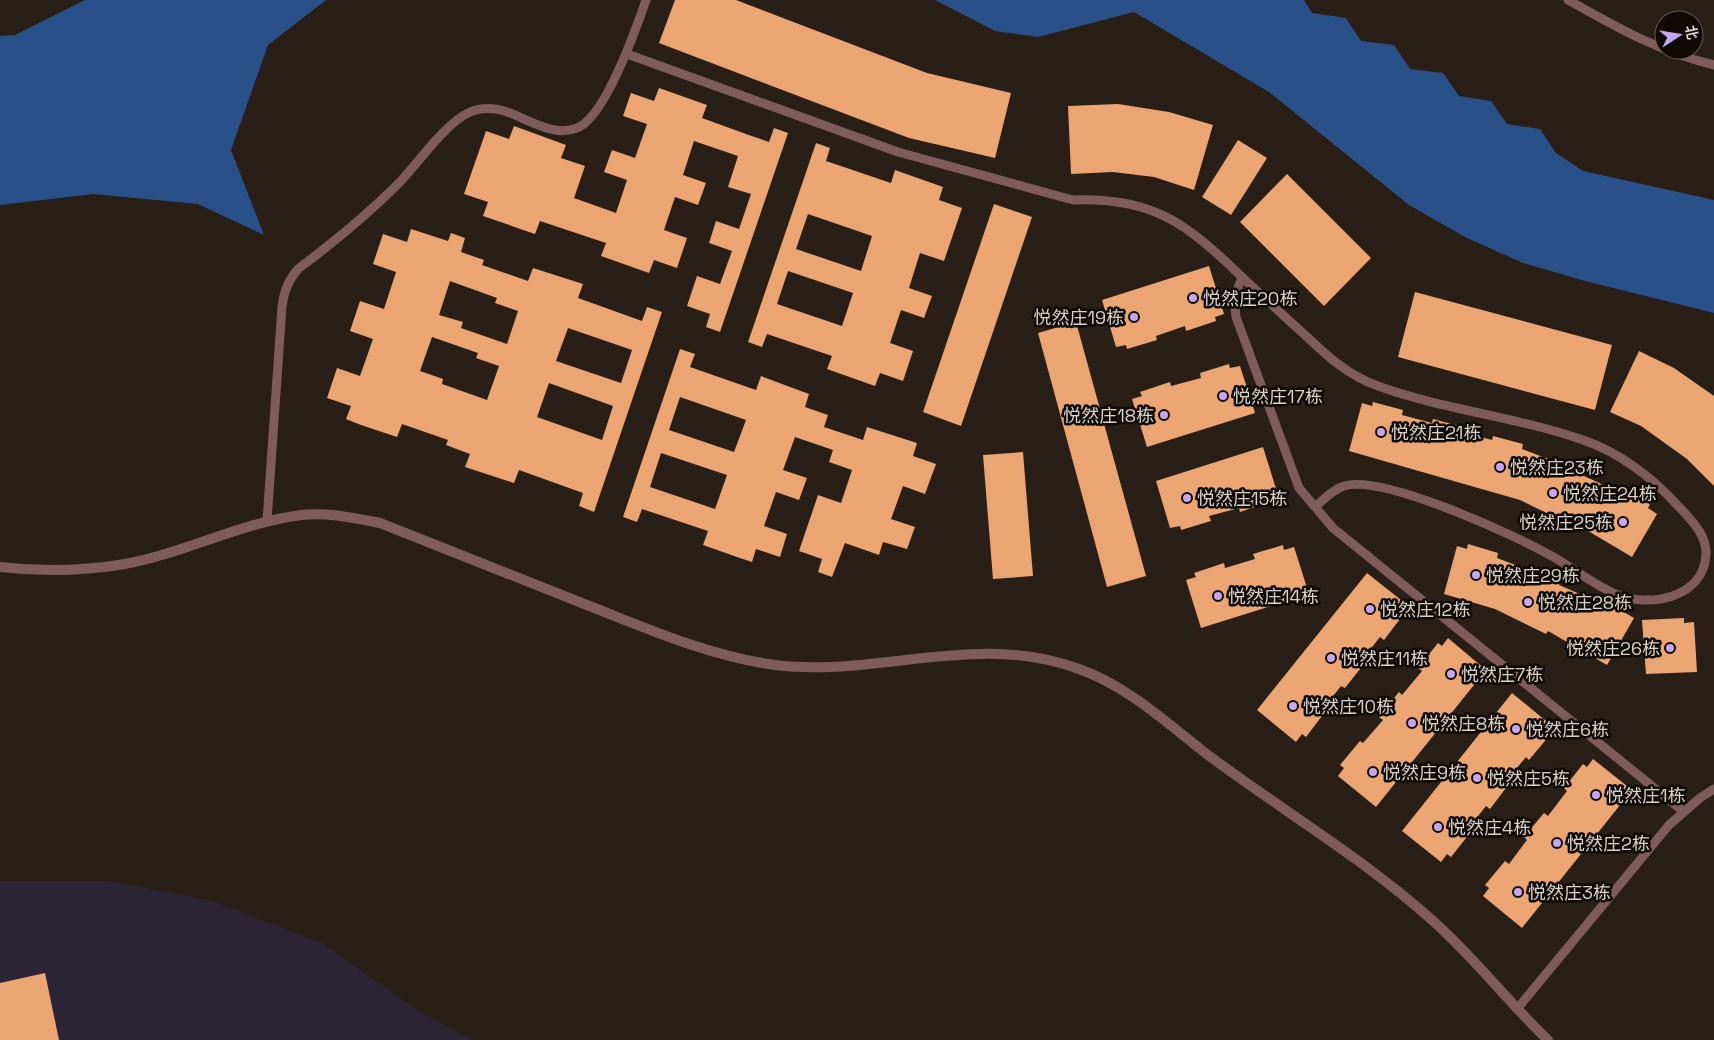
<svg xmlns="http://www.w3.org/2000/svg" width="1714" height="1040" font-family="'Space Grotesk','Noto Sans SC',sans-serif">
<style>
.industrial{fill:#2b2535}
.water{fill:#2a508a}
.building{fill:#eba572;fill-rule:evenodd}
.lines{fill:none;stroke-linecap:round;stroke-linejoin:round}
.service{stroke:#7f5b5d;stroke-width:9}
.minor{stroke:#7f5b5d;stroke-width:10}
.poi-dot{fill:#c8a6ef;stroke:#0f0a06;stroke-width:2}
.labels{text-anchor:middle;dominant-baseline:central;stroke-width:5;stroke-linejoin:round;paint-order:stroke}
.poi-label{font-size:18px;fill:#dad2cc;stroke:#0f0a06;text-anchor:start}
</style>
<rect width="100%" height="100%" fill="#2a1f16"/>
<path class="industrial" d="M0,881H109L209,900L322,943L417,1010L472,1040H0Z"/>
<path class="water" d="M85,0H326L268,45L231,150L264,235L198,204L93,194L0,205V36L15,35Z
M935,0H1304L1312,13L1346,18L1361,41L1394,45L1410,69L1443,73L1459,96L1491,101L1507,124L1540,129L1556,153L1583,171L1714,200V313L1585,281L1523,263L1465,237L1409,205L1269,92L1134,12L1038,37L995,31Z"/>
<path class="building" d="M675,0H736L927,73L1011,93L995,158L909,138L659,43Z
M659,88L707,105L702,118L746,134L769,142L774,128L788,133L720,332L706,327L710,314L687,306L697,276L720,284L732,251L709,243L716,221L739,229L751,194L728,187L738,156L694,141L683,175L706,183L698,205L675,197L664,230L687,238L677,268L654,260L649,273L601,256L606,243L540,221L535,234L483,216L488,202L464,194L486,131L509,139L514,126L566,145L561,158L585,166L574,198L616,213L627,180L604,172L612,150L635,158L647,124L623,116L631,93L654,101Z
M1118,104L1169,112L1213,125L1194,190L1154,177L1113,172L1071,174L1068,106Z
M1238,140L1267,158L1231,215L1202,197Z
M816,143L830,148L826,161L891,183L895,170L943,187L939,200L962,208L944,261L920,253L909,288L932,296L924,318L901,310L890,343L913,351L903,381L880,373L875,386L827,369L832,356L767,334L762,347L748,342ZM808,214L872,236L861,271L796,249ZM788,271L853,293L842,326L777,304Z
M1287,174L1371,258L1324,306L1240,222Z
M994,204L1032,217L961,426L923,412Z
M411,229L448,241L451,233L465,238L461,252L484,260L482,265L528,281L533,268L583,284L578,298L642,321L647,307L662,312L594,512L579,506L583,493L519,470L514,483L465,467L470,454L446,445L448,440L402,424L397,437L361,425L346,419L351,406L327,398L337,368L360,376L373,339L350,331L360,301L384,309L396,272L373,264L383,234L407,242ZM450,281L497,298L495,303L518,311L507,344L461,328L463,322L439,315ZM568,328L632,350L621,383L556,361ZM432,337L478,353L476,358L499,366L487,400L442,384L443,379L420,371ZM549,383L613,406L602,440L537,417Z
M1209,266L1224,314L1215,317L1216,321L1186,331L1185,326L1156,336L1157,340L1127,349L1126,345L1116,347L1102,300Z
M1415,292L1612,345L1595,410L1398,357Z
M1076,322L1146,576L1107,587L1038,333Z
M680,349L695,354L690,367L733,382L756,390L761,376L809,394L805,407L828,415L824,427L863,440L867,427L917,443L913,456L936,464L925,494L903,486L891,519L915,527L907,549L883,542L879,555L845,543L832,577L818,572L822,559L799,551L818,495L841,503L852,470L829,462L833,450L795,437L783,470L807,478L799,500L776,492L764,526L787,534L780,557L756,549L752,562L737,557L703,545L708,531L642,509L637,522L623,517ZM680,397L746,420L734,452L669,430ZM661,453L727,475L715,509L650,487Z
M1639,351L1674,368L1714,396V486L1687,459L1641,426L1610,412Z
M1229,364L1230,368L1240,366L1255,413L1147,447L1132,399L1142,396L1140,392L1170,382L1171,386L1201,378L1200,373Z
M1373,402L1403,410L1402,415L1432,423L1433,419L1463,427L1462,432L1492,440L1493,436L1523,444L1522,449L1556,462L1558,458L1586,472L1584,476L1621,493L1623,489L1650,504L1648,508L1657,514L1632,557L1573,522L1571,525L1520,500L1349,451L1362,403L1372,406Z
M1263,447L1278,495L1268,498L1270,502L1240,512L1239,508L1209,516L1211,521L1181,530L1180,526L1170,528L1156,481Z
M1023,452L1033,576L993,579L983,455Z
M1468,544L1498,553L1497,558L1531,571L1533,567L1561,580L1559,585L1596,601L1598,597L1634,618L1607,665L1548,631L1546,634L1495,609L1444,594L1457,546L1467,549Z
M1283,545L1284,550L1294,547L1309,594L1201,628L1186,580L1196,577L1194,573L1224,563L1225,568L1255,559L1253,554Z
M1367,573L1406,604L1400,612L1403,615L1384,640L1380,637L1361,661L1364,664L1345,688L1341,686L1322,710L1325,712L1306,737L1302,734L1296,742L1257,710Z
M1684,618V623L1694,622L1697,672L1646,674L1642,620Z
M1448,638L1486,670L1376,807L1338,776L1344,768L1340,765L1360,741L1363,743L1383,720L1379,717L1399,692L1402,695L1422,671L1418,668L1438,643L1442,646Z
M1512,693L1551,725L1545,733L1549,736L1529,760L1526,757L1506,781L1509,784L1490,809L1486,806L1467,830L1470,833L1451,857L1447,854L1441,862L1402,831Z
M1593,759L1632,790L1522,928L1483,896L1489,888L1485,885L1505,861L1509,864L1527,840L1524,837L1544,813L1548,816L1567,791L1564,788L1583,764L1587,767Z
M45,973L59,1040H0V983Z"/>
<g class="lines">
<path class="service" d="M1568,0C1616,27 1660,52 1714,65
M627,54L898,152L1073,200C1154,197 1187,224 1242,277C1263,297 1284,316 1305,335C1327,356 1349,376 1378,386C1444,410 1518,417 1583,440C1621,453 1654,479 1681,509C1693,522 1707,536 1706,555C1703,599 1648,608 1616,594C1592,584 1571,566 1548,554C1512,534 1382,474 1344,486C1332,490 1324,499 1315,507
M1242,277L1234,298L1236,317L1299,488L1333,528L1684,812
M267,521L282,307C284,291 288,281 298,269C334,242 368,214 399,183C418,163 445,124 468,113C488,103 508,111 526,120C542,127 559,135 577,128C605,117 636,29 646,0
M1517,1009L1669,825L1700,798L1714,789"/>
<path class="minor" d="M0,567C42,572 83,571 125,564C185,553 240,523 301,515C328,512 354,518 380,523C452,552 525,580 597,609C653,631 709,655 768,664C874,680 974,630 1079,669C1130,687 1170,726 1212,758C1285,812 1364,859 1432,920C1474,957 1508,1002 1548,1040"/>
</g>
<g class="poi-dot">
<circle cx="1193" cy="298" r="5"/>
<circle cx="1134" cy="317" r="5"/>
<circle cx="1223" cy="396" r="5"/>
<circle cx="1164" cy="415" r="5"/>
<circle cx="1381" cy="432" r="5"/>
<circle cx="1500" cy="467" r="5"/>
<circle cx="1553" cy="493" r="5"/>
<circle cx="1187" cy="498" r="5"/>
<circle cx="1623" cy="522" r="5"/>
<circle cx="1476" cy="575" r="5"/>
<circle cx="1218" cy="596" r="5"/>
<circle cx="1528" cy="602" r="5"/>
<circle cx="1370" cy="609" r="5"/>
<circle cx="1670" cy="648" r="5"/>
<circle cx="1331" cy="658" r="5"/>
<circle cx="1451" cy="674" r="5"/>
<circle cx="1293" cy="706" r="5"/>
<circle cx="1412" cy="723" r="5"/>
<circle cx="1516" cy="729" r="5"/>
<circle cx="1373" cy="772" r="5"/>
<circle cx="1477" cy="778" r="5"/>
<circle cx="1596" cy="795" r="5"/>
<circle cx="1438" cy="827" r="5"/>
<circle cx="1557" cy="843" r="5"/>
<circle cx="1518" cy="892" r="5"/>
</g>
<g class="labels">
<g class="poi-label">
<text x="1203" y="298">悦然庄20栋</text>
<text x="1124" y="317" text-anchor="end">悦然庄19栋</text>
<text x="1233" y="396">悦然庄17栋</text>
<text x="1154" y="415" text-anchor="end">悦然庄18栋</text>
<text x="1391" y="432">悦然庄21栋</text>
<text x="1510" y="467">悦然庄23栋</text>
<text x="1563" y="493">悦然庄24栋</text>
<text x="1197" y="498">悦然庄15栋</text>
<text x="1613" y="522" text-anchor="end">悦然庄25栋</text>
<text x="1486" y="575">悦然庄29栋</text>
<text x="1228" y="596">悦然庄14栋</text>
<text x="1538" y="602">悦然庄28栋</text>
<text x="1380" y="609">悦然庄12栋</text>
<text x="1660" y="648" text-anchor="end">悦然庄26栋</text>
<text x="1341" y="658">悦然庄11栋</text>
<text x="1461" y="674">悦然庄7栋</text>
<text x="1303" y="706">悦然庄10栋</text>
<text x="1422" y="723">悦然庄8栋</text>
<text x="1526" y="729">悦然庄6栋</text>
<text x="1383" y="772">悦然庄9栋</text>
<text x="1487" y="778">悦然庄5栋</text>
<text x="1606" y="795">悦然庄1栋</text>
<text x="1448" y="827">悦然庄4栋</text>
<text x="1567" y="843">悦然庄2栋</text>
<text x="1528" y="892">悦然庄3栋</text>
</g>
</g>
<g transform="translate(1679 35) rotate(78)"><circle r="24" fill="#0f0a06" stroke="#605a55"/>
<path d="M0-4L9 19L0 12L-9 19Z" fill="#c8a6ef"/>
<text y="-8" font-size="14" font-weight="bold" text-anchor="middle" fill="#dad2cc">北</text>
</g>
</svg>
